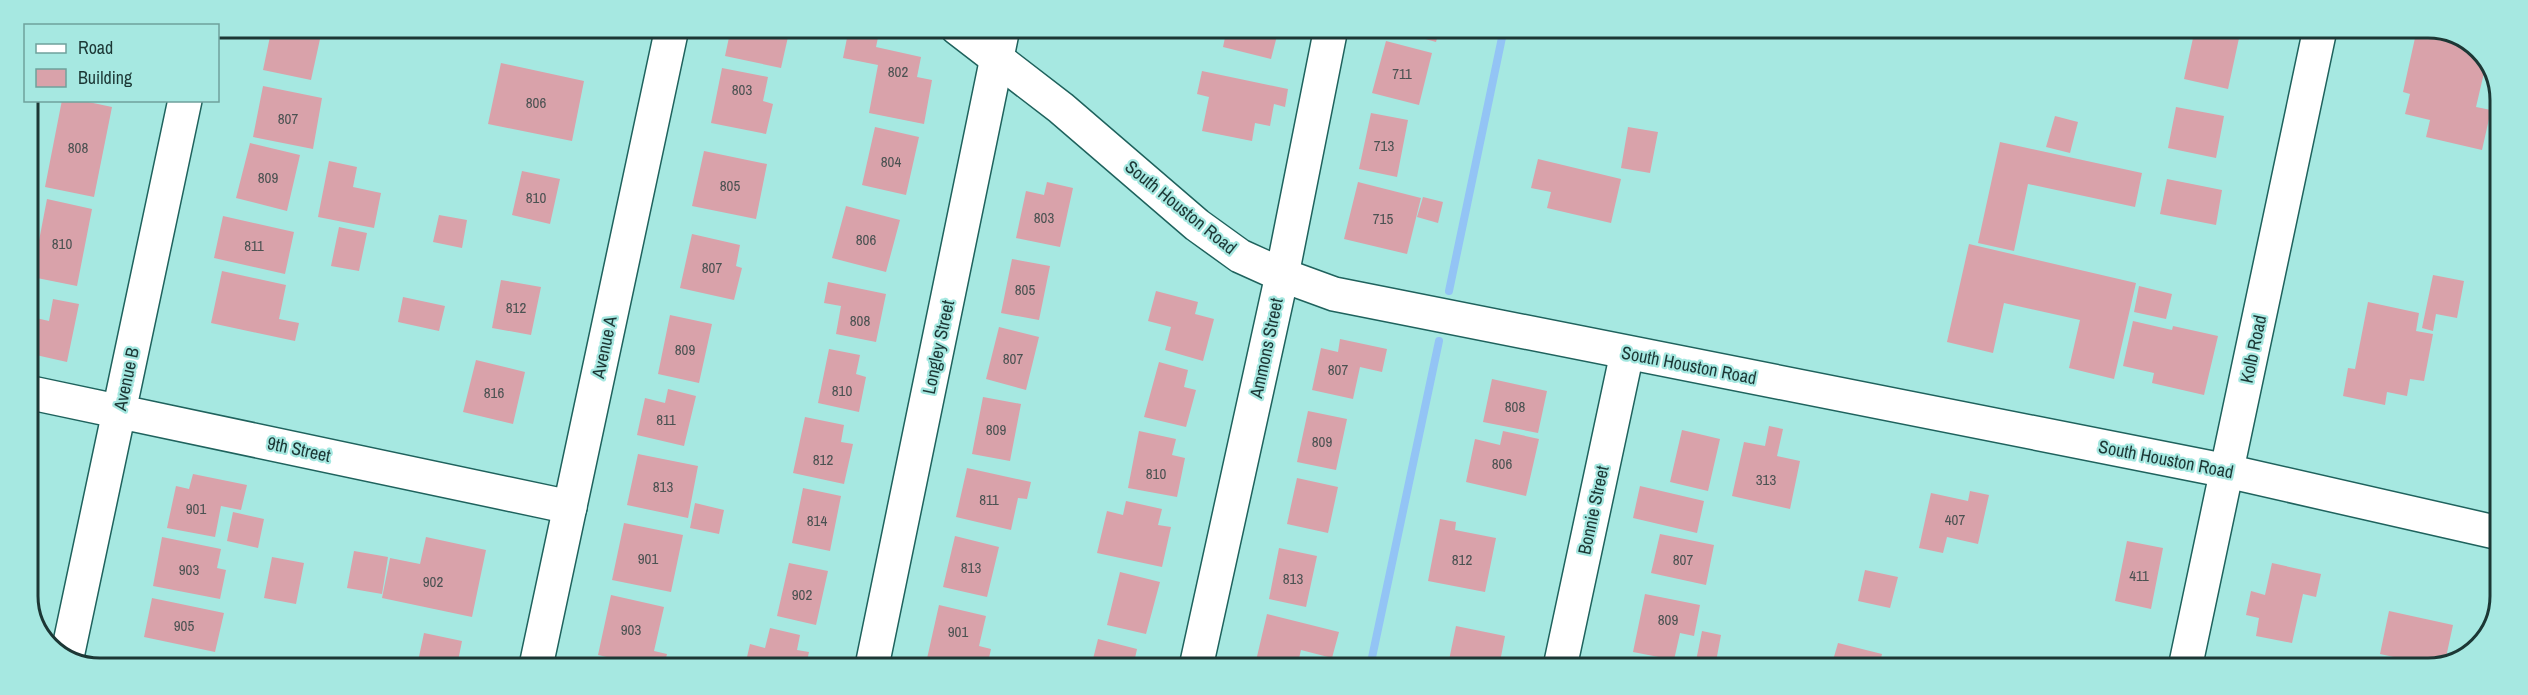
<svg xmlns="http://www.w3.org/2000/svg" width="2528" height="695" font-family="'Archivo Narrow',sans-serif">
<style>
.lines{fill:none;stroke-linecap:round;stroke-linejoin:round}
.stream{stroke:#93c4f5;stroke-width:8}
.building{fill:#d9a2aa}
.street-casing{stroke:#1f625d;stroke-width:36}
.secondary-casing{stroke:#1f625d;stroke-width:36}
.street{stroke:#fff;stroke-width:33}
.secondary{stroke:#fff;stroke-width:33}
.labels{text-anchor:middle;dominant-baseline:central;stroke-width:4.5;stroke-linejoin:round;paint-order:stroke}
.number-label{font-size:15px;fill:#4b5252}
.street-label{font-size:18px;fill:#1c3735;stroke:#a6e8e1}
.rim{fill:none;stroke:#1c3735;stroke-width:3}
</style>
<rect width="100%" height="100%" fill="#a6e8e1"/>
<g class="lines">
<path class="stream" d="M1449,291L1504,28
M1370,667L1439,341"/>
</g>
<path class="building" d="M272,27H306L322,30L311,80L263,70Z
M731,28H790L781,68L725,56Z
M849,28H880L876,47L921,57L917,77L932,80L924,124L869,113L878,65L843,58Z
M1227,28H1279L1271,59L1223,47Z
M1386,28H1440L1436,42Z
M2195,29H2241L2228,89L2184,79Z
M2417,29H2447L2468,43V45L2483,52L2487,60L2476,107L2491,110L2482,150L2426,137L2430,120L2405,114L2410,94L2403,92Z
M1386,41L1432,53L1419,105L1372,93Z
M501,63L584,81L572,141L488,124Z
M722,68L768,77L763,101L773,104L766,134L711,123Z
M1202,71L1288,89L1285,107L1274,104L1270,126L1255,123L1252,141L1202,131L1209,97L1197,94Z
M263,86L322,98L313,149L253,137Z
M62,100H79L112,107L94,197L45,187Z
M2176,107L2224,116L2216,158L2168,148Z
M1371,113L1408,120L1397,177L1359,169Z
M2055,116L2078,122L2070,153L2046,147Z
M875,127L919,137L906,195L862,185Z
M1628,127L1658,132L1650,173L1621,168Z
M2000,142L2142,173L2135,207L2028,184L2014,251L1978,243Z
M250,143L300,155L287,211L236,198Z
M704,151L767,164L756,219L692,206Z
M1538,159L1621,179L1611,223L1547,208L1551,192L1531,188Z
M329,161L357,167L353,187L381,193L374,228L318,217Z
M522,171L560,179L550,224L512,215Z
M2167,179L2222,190L2216,225L2160,214Z
M1047,182L1073,188L1060,247L1016,238L1026,191L1044,195Z
M1358,182L1421,198L1407,254L1344,239Z
M1423,197L1443,202L1438,223L1417,217Z
M47,199L92,209L77,286L32,277Z
M846,206L900,220L886,272L832,258Z
M439,215L467,220L462,248L433,242Z
M223,216L294,232L285,274L214,258Z
M339,227L367,233L359,271L331,266Z
M692,234L740,245L736,266L742,268L734,300L680,288Z
M1969,244L2136,283L2114,379L2069,368L2080,320L2004,303L1993,353L1947,342Z
M1012,259L1050,266L1039,320L1001,313Z
M222,271L286,285L279,319L299,323L295,341L211,323Z
M2433,275L2464,281L2457,318L2436,314L2433,331L2422,328Z
M501,280L541,287L531,335L492,328Z
M828,282L886,294L876,342L836,334L841,306L824,303Z
M2139,286L2172,294L2166,319L2134,312Z
M1156,291L1198,302L1195,314L1214,319L1203,361L1165,350L1171,327L1148,321Z
M403,297L445,306L439,331L398,322Z
M53,299L79,304L67,362L27,353V316L49,321Z
M2368,302L2419,313L2416,331L2433,334L2424,381L2410,379L2407,396L2387,392L2385,405L2343,396L2348,368L2355,369Z
M670,315L712,324L699,383L658,374Z
M2133,321L2172,330L2173,326L2218,336L2204,395L2152,383L2154,373L2123,366Z
M999,327L1039,337L1026,390L986,379Z
M1340,339L1387,349L1382,372L1360,367L1353,399L1312,390L1321,348L1338,352Z
M829,349L860,355L856,374L866,377L859,412L818,403Z
M476,360L525,372L513,424L463,412Z
M1159,362L1188,370L1184,387L1196,390L1186,427L1144,417Z
M1492,379L1547,391L1538,433L1483,422Z
M668,389L696,396L684,446L637,435L645,398L665,403Z
M983,397L1021,404L1010,461L972,454Z
M1308,411L1347,419L1336,470L1297,462Z
M805,417L844,425L841,442L853,444L844,484L793,473Z
M1769,426L1783,429L1777,456L1800,461L1790,509L1732,496L1744,442L1765,446Z
M1682,430L1720,439L1708,491L1670,482Z
M1139,431L1176,439L1172,455L1185,458L1177,497L1128,488Z
M1503,431L1539,439L1526,496L1466,482L1475,439L1500,445Z
M638,454L698,466L688,518L627,505Z
M967,468L1031,482L1027,499L1018,498L1011,530L956,517Z
M27,473L36,475L28,509H27Z
M193,474L247,485L241,510L221,506L215,537L167,528L176,486L189,489Z
M1297,478L1338,487L1328,533L1287,524Z
M1640,486L1704,501L1697,533L1633,518Z
M803,488L841,496L830,551L792,543Z
M1970,491L1989,495L1978,544L1947,537L1943,553L1919,548L1931,493L1968,501Z
M1126,501L1162,509L1158,525L1171,527L1162,567L1097,553L1107,511L1123,515Z
M695,503L724,510L719,534L690,528Z
M233,512L264,519L258,548L227,541Z
M1440,519L1456,522L1455,530L1496,538L1485,592L1428,581Z
M624,523L683,535L671,592L612,580Z
M1660,534L1714,545L1706,585L1651,573Z
M955,536L999,547L987,597L943,587Z
M162,537L221,549L217,568L226,570L220,599L153,586Z
M426,537L486,550L472,617L382,598L390,558L420,564Z
M2127,541L2163,548L2151,609L2115,601Z
M1279,548L1317,556L1306,607L1269,599Z
M354,551L388,557L382,594L347,588Z
M272,557L304,563L296,604L264,598Z
M789,563L828,571L816,625L777,616Z
M2272,563L2321,574L2316,597L2303,594L2292,643L2256,636L2259,618L2246,615L2251,591L2265,595Z
M1865,570L1898,577L1890,608L1858,601Z
M1120,572L1160,582L1146,634L1107,625Z
M1645,594L1700,605L1694,636L1680,633L1674,660L1633,652Z
M611,595L664,607L654,651L667,654L664,666H646L598,655Z
M152,598L224,613L215,652L144,637Z
M939,605L986,616L979,646L991,649L987,667L939,666L926,663Z
M2389,611L2453,625L2445,662L2435,666L2380,654Z
M1267,614L1339,632L1332,658L1301,650L1297,667L1255,665Z
M1456,626L1505,636L1499,667L1448,665Z
M770,628L800,635L797,650L809,652L806,666H745L750,644L765,648Z
M1702,631L1721,635L1715,667L1695,666Z
M424,633L462,641L457,666H417Z
M1098,639L1137,649L1133,667H1091Z
M1838,643L1882,654L1879,667H1831Z"/>
<g class="lines">
<defs>
<path id="street" d="M27,392L570,507
M67,657L185,100
M872,666L1003,28
M1196,667L1282,275L1331,28
M1560,667L1627,353
M2185,668L2320,29"/>
<path id="secondary" d="M957,28L1061,108L1197,225L1240,256L1282,275L1334,294L2227,471L2499,533
M536,666L672,28"/>
</defs>
<use href="#street" class="street-casing"/>
<use href="#secondary" class="secondary-casing"/>
<use href="#street" class="street"/>
<use href="#secondary" class="secondary"/>
</g>
<g class="labels">
<g class="number-label">
<text x="898" y="71">802</text>
<text x="1402" y="73">711</text>
<text x="742" y="89">803</text>
<text x="536" y="102">806</text>
<text x="288" y="118">807</text>
<text x="1384" y="145">713</text>
<text x="78" y="147">808</text>
<text x="891" y="161">804</text>
<text x="268" y="177">809</text>
<text x="730" y="185">805</text>
<text x="536" y="197">810</text>
<text x="1044" y="217">803</text>
<text x="1383" y="218">715</text>
<text x="866" y="239">806</text>
<text x="62" y="243">810</text>
<text x="254" y="245">811</text>
<text x="712" y="267">807</text>
<text x="1025" y="289">805</text>
<text x="516" y="307">812</text>
<text x="860" y="320">808</text>
<text x="685" y="349">809</text>
<text x="1013" y="358">807</text>
<text x="1338" y="369">807</text>
<text x="842" y="390">810</text>
<text x="494" y="392">816</text>
<text x="1515" y="406">808</text>
<text x="666" y="419">811</text>
<text x="996" y="429">809</text>
<text x="1322" y="441">809</text>
<text x="823" y="459">812</text>
<text x="1502" y="463">806</text>
<text x="1156" y="473">810</text>
<text x="1766" y="479">313</text>
<text x="663" y="486">813</text>
<text x="989" y="499">811</text>
<text x="196" y="508">901</text>
<text x="1955" y="519">407</text>
<text x="817" y="520">814</text>
<text x="648" y="558">901</text>
<text x="1462" y="559">812</text>
<text x="1683" y="559">807</text>
<text x="971" y="567">813</text>
<text x="189" y="569">903</text>
<text x="2139" y="575">411</text>
<text x="1293" y="578">813</text>
<text x="433" y="581">902</text>
<text x="802" y="594">902</text>
<text x="1668" y="619">809</text>
<text x="184" y="625">905</text>
<text x="631" y="629">903</text>
<text x="958" y="631">901</text>
</g>
<g class="street-label">
<text transform="translate(1181 207) rotate(39)">South Houston Road</text>
<text transform="translate(604 347) rotate(-78)">Avenue A</text>
<text transform="translate(938 347) rotate(-78)">Longley Street</text>
<text transform="translate(1266 348) rotate(-78)">Ammons Street</text>
<text transform="translate(2253 349) rotate(-78)">Kolb Road</text>
<text transform="translate(1689 365) rotate(11)">South Houston Road</text>
<text transform="translate(126 379) rotate(-78)">Avenue B</text>
<text transform="translate(299 449) rotate(12)">9th Street</text>
<text transform="translate(2166 459) rotate(11)">South Houston Road</text>
<text transform="translate(1593 510) rotate(-78)">Bonnie Street</text>
</g>
</g>
<path d="M0 0H2528V695H0ZM100 38H2428A62 62 0 0 1 2490 100V596A62 62 0 0 1 2428 658H100A62 62 0 0 1 38 596V100A62 62 0 0 1 100 38Z" fill="#a6e8e1" fill-rule="evenodd"/>
<path class="rim" d="M100 38H2428A62 62 0 0 1 2490 100V596A62 62 0 0 1 2428 658H100A62 62 0 0 1 38 596V100A62 62 0 0 1 100 38Z"/>
<rect x="24" y="24" width="195" height="78" fill="#a6e8e1" stroke="#6fa19c" stroke-width="1.5"/>
<rect x="36" y="44" width="30" height="9" fill="#ffffff" stroke="#6fa19c" stroke-width="1.5"/>
<text x="78" y="54" font-size="18" fill="#1c3735">Road</text>
<rect x="36" y="69" width="30" height="18" fill="#d9a2aa" stroke="#6fa19c" stroke-width="1.5"/>
<text x="78" y="84" font-size="18" fill="#1c3735">Building</text>
</svg>
